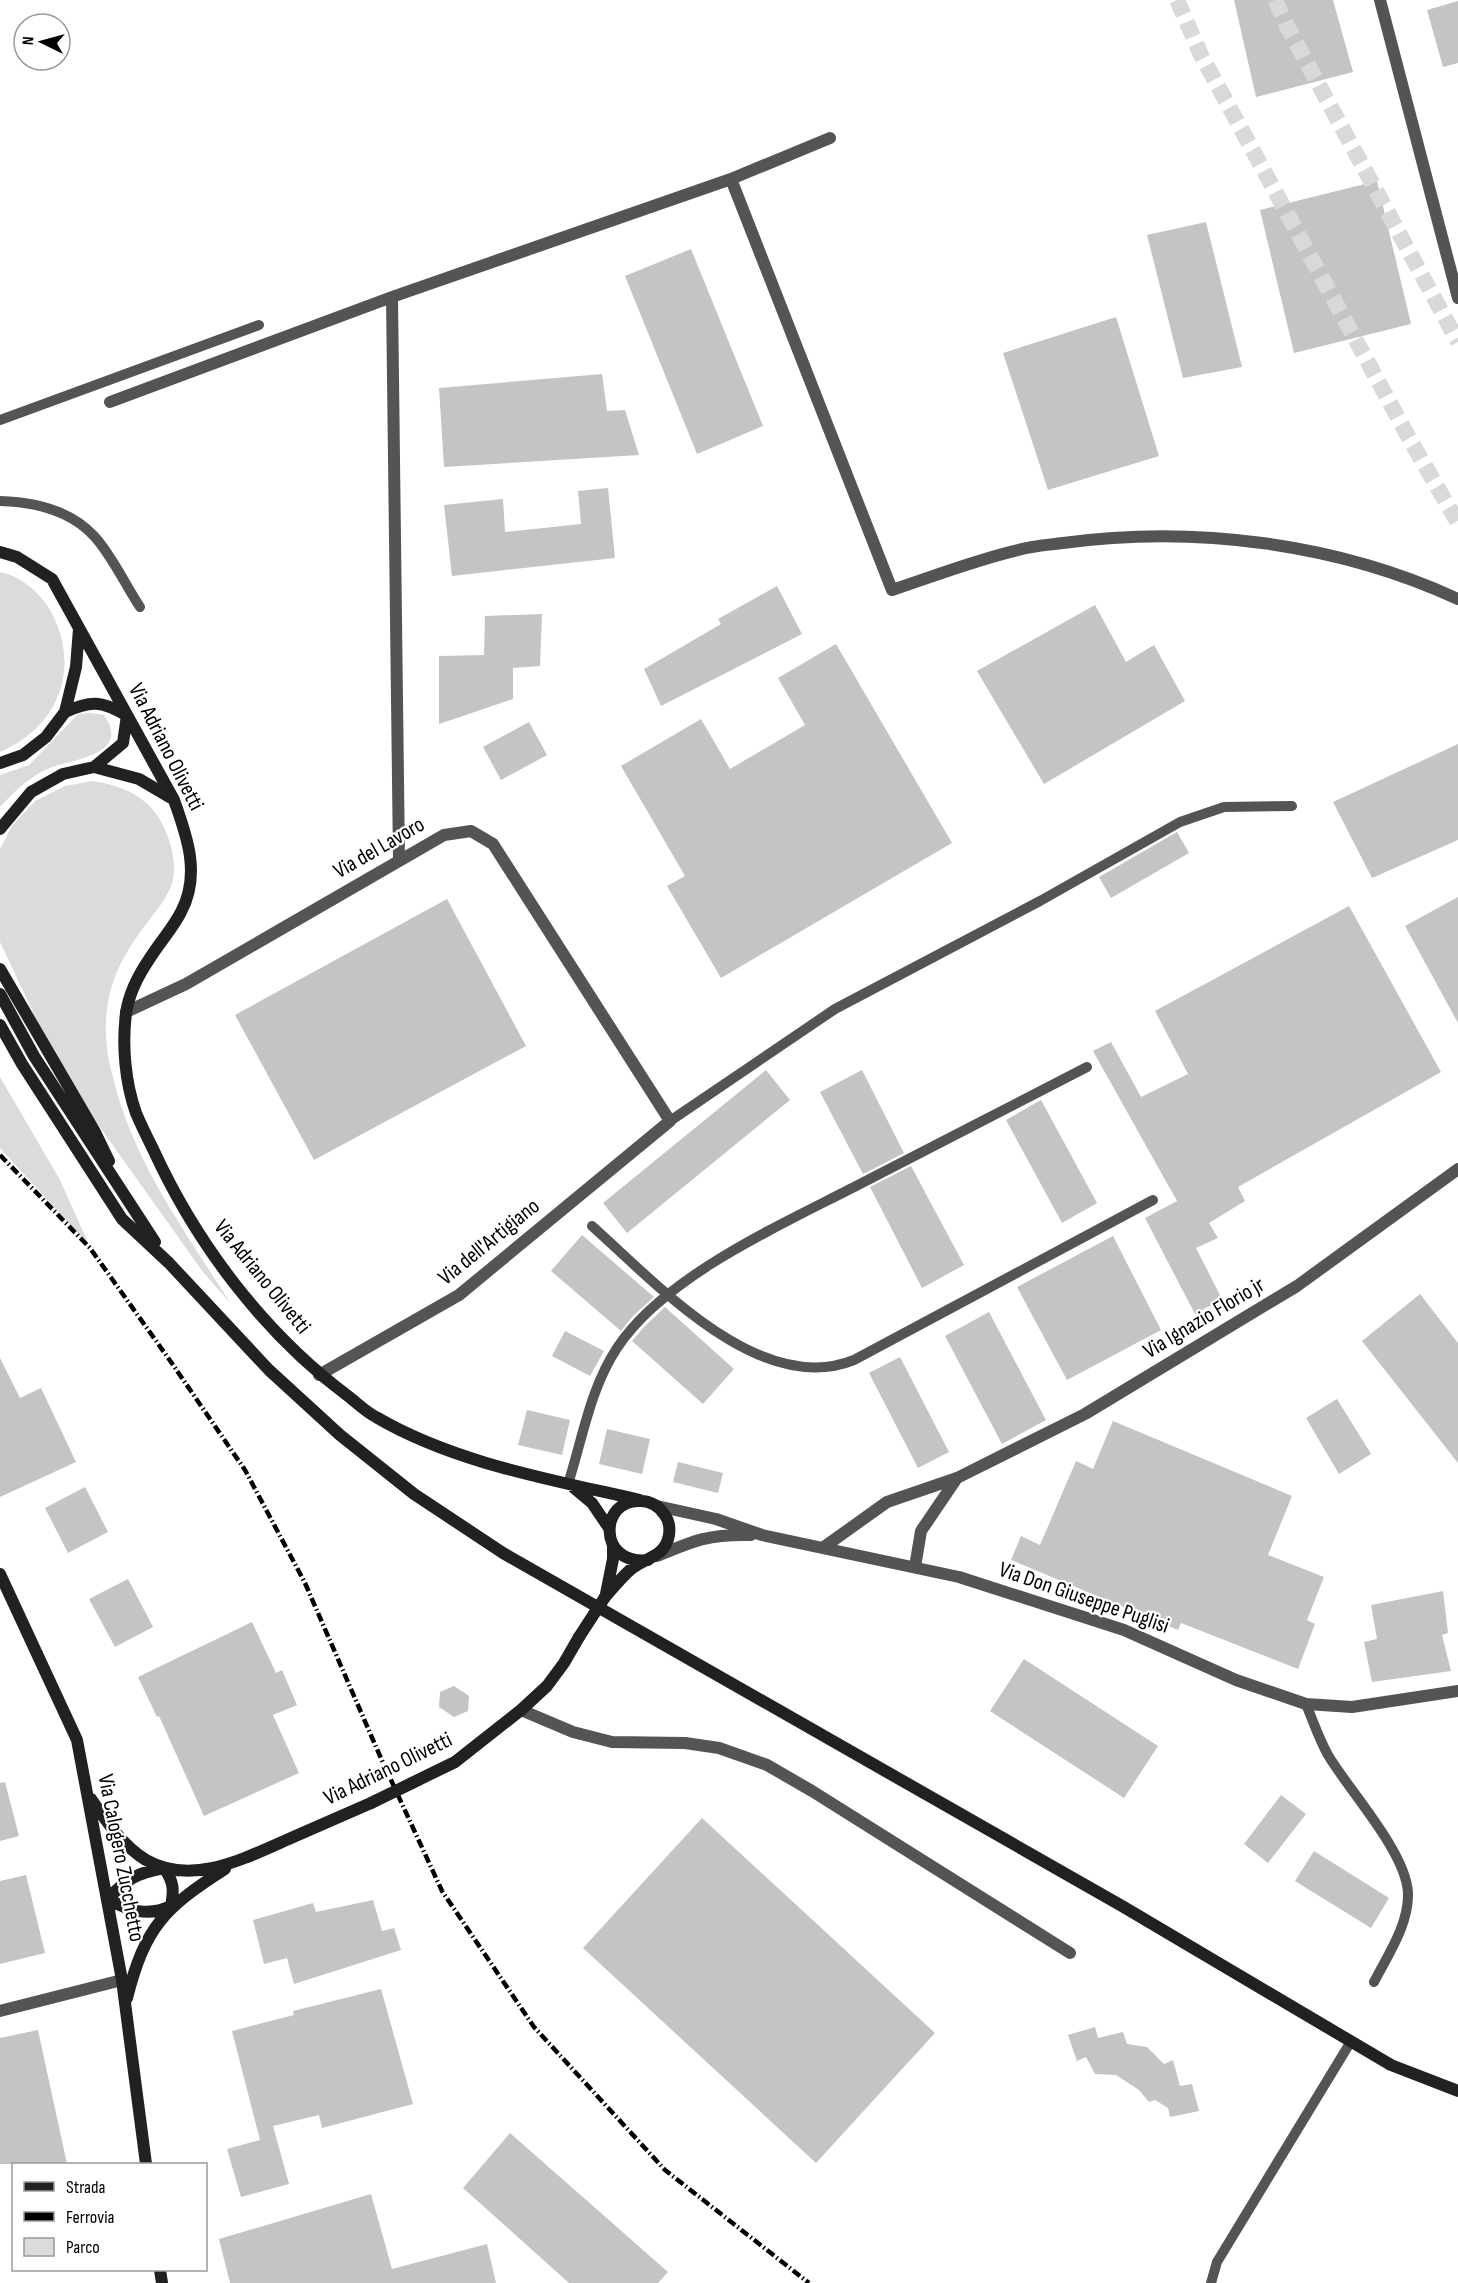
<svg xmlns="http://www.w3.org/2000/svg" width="1458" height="2283" font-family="'Sofia Sans Condensed',sans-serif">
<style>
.green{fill:#dbdbdb}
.building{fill:#c4c4c4}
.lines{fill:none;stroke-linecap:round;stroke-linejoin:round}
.trunk-tunnel{stroke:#d9d9d9;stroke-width:16;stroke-dasharray:16 8;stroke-linecap:butt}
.service{stroke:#545454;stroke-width:10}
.minor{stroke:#545454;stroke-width:12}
.tertiary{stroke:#545454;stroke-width:12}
.secondary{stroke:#212121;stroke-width:12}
.rail{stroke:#000;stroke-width:4.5;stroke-dasharray:9 3 1.5 3;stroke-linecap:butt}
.secondary-bridge{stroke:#212121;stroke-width:12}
.labels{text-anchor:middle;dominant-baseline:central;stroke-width:4.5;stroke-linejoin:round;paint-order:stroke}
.street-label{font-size:22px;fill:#000;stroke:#fff}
</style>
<rect width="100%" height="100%" fill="#fff"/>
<path class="green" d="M0,572C21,576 40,593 50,610C82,667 59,727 0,752Z
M91,713L104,715C133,756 69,759 47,769C28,778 14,792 0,807V775L29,765L78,714Z
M93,781C135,788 159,804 171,846C174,858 176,874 171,886C165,902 151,917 141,931C113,969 102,1003 107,1049C108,1061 112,1073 115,1085C136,1166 187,1234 231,1304L203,1272L92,1116L47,1042L0,942V849L12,826L35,801L65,786Z
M0,1077L60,1180L89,1245L0,1148Z"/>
<path class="building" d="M1234,0H1333L1353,72L1256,97Z
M1458,1V63L1443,67L1427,10Z
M1377,181L1411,324L1294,353L1260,210Z
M1206,222L1242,367L1183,378L1147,235Z
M691,249L763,426L697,454L625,276Z
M1116,317L1159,456L1048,490L1003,353Z
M602,374L607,411L625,410L639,455L444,467L439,388Z
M608,488L615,558L452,576L444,505L503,499L505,532L581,524L578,491Z
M777,586L802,634L661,706L644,669L721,624L718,619Z
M1095,605L1126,662L1154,645L1185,701L1044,784L977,671Z
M542,614L540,666L513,668V699L439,724V656L484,655L485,616Z
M836,644L952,843L721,978L667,886L685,876L621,766L701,719L730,769L805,725L778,678Z
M529,722L547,755L501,780L483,747Z
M1458,744V840L1372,878L1333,802Z
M1177,832L1189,853L1111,898L1099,877Z
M1458,897V1023L1405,926Z
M447,899L526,1046L314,1160L235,1015Z
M1349,906L1441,1072L1238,1187L1245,1201L1209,1223L1218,1238L1196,1248L1222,1299L1195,1314L1145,1218L1177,1201L1093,1051L1111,1042L1141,1097L1188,1074L1155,1011Z
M766,1070L790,1100L627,1233L603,1203Z
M862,1070L904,1153L863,1174L820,1092Z
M1041,1100L1097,1203L1062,1223L1006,1120Z
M911,1166L964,1265L922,1288L870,1187Z
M582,1235L654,1297L633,1316L621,1331L551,1271Z
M1113,1236L1161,1330L1067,1380L1017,1287Z
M1420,1294L1458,1343V1463L1362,1341Z
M665,1307L734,1369L703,1404L632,1341L644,1327Z
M989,1312L1046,1420L1002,1444L945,1336Z
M565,1331L604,1351L590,1376L552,1356Z
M900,1357L949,1452L918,1468L869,1373Z
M0,1358L20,1398L41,1388L76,1462L0,1497Z
M1337,1399L1371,1454L1339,1474L1306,1418Z
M527,1410L570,1420L562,1455L518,1445Z
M1113,1421L1292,1496L1268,1555L1324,1577L1307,1620L1315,1624L1298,1669L1181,1623L1178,1630L1011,1560L1021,1536L1040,1545L1076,1461L1093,1469Z
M607,1429L650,1439L642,1474L599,1464Z
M678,1462L723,1473L718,1493L673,1482Z
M85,1487L108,1532L68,1553L45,1508Z
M128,1579L153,1627L115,1647L89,1599Z
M1443,1591L1448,1633L1442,1635L1451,1671L1372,1682L1364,1642L1377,1639L1371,1605Z
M252,1622L276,1673L282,1670L297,1705L273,1715L299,1773L204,1816L159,1716L157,1717L138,1677Z
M1024,1659L1158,1746L1124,1798L990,1711Z
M454,1686L469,1696L468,1711L454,1717L439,1707L440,1692Z
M5,1782L19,1836L0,1841V1783Z
M1281,1795L1306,1814L1268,1863L1244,1844Z
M702,1818L935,2033L816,2163L583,1948Z
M1314,1851L1389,1898L1371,1928L1295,1881Z
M26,1875L45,1953L0,1964V1881Z
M373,1900L382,1931L394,1928L401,1950L294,1984L287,1958L264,1964L253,1920L313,1903L316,1912Z
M381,1989L413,2104L322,2128L319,2115L273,2126L289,2184L241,2197L227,2149L260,2140L232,2031L294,2015L293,2011Z
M1095,2027L1098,2038L1123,2032L1127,2044L1147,2047L1164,2064L1173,2060L1180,2086L1192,2084L1199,2111L1170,2117L1168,2108L1155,2100L1149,2102L1139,2090L1116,2075L1095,2074L1086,2057L1077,2061L1068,2035Z
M38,2030L67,2164H0V2038Z
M510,2133L668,2272L658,2283H569L463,2188Z
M371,2194L392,2269L487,2244L496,2283H230L219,2239Z"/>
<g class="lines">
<path class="trunk-tunnel" d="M1177,0L1201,55L1409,438L1458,523
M1275,0L1287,26L1458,342"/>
<path class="service" d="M0,420L259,325
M0,501C34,502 70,510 94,536C111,554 126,586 140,607
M670,1121L835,1009L1040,901L1180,822L1224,807L1292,806
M592,1226C656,1283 760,1398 854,1360L1153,1200
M568,1484C583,1437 590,1389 617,1348C665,1275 785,1223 860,1184C936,1145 1011,1106 1087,1067
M1306,1704C1313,1721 1319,1739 1328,1755C1350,1792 1406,1852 1408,1893C1409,1924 1388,1955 1374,1982
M1211,2283L1217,2262L1350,2043"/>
<path class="minor" d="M1380,0L1458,298
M731,179L892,590C934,576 975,560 1018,550C1032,546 1048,545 1063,543C1194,525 1337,543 1458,599
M392,297L399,860
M110,402L392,297L731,179L830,138
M126,1012L186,984L444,835L471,831L493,844L670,1121L459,1295L319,1375
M824,1547L887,1502L957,1478L1085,1414L1297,1286L1458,1169
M915,1567L921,1531L957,1478
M521,1710L573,1732L612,1742L685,1743L719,1748L767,1765L812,1791L1070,1953
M0,2011L122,1980"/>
<path class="tertiary" d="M657,1506L716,1519L762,1535L959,1577L1124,1630L1236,1680L1306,1704L1352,1707L1458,1691
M657,1556C695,1540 709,1534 751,1535"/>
<path class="secondary" d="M0,552L17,557L52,579L174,800C187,836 201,875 181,912C173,928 160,942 150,958C139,974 129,993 126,1013C122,1045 125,1082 136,1113C141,1125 147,1137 153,1149C197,1245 264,1333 348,1396C357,1403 366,1412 376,1417C454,1463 553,1480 640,1500
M65,712C91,700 102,701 126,715
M0,763L23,755L46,737L65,712L76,667L79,629
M94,767L123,743L127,715
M0,829L31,792L63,774L94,767L139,779L173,799
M0,969L95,1132L109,1161
M0,994L34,1056L155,1242
M0,1025L22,1064L122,1219L169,1263L269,1370L340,1435L414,1494L503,1553L1122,1906L1391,2065L1458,2091
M574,1488L592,1503L609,1528
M0,1574L77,1740L122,1980L146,2164
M606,1594L613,1559V1545
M605,1597C613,1588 621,1578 630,1570C645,1557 665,1558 669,1535C670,1528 669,1520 664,1514C659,1506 650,1501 641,1501C599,1498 597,1566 648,1560
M412,1783L455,1762L521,1710L547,1686L564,1663L579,1637
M91,1799C106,1821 123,1846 146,1860C193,1887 247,1857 291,1838C318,1826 344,1815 371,1803
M164,1868C174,1882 174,1890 171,1906C148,1917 129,1911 108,1899C126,1879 137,1873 164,1868Z
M127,1998C145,1927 164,1908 225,1869
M160,2270L162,2283"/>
<path class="rail" d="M0,1155L90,1248L171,1362L245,1470L305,1583L380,1756L442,1891L534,2027L665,2170L809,2283"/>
<path class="secondary-bridge" d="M579,1637L605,1597
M371,1803L412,1783"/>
</g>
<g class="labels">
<g class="street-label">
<text transform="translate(166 747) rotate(63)">Via Adriano Olivetti</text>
<text transform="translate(379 848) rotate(-30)">Via del Lavoro</text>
<text transform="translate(489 1242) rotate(-39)">Via dell'Artigiano</text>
<text transform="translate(262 1277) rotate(51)">Via Adriano Olivetti</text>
<text transform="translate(1204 1318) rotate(-31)">Via Ignazio Florio jr</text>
<text transform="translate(1084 1598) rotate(19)">Via Don Giuseppe Puglisi</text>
<text transform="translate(388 1769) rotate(-26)">Via Adriano Olivetti</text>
<text transform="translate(121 1858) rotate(79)">Via Calogero Zucchetto</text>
</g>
</g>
<rect x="12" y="2163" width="195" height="108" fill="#ffffff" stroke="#999999" stroke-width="1.5"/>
<rect x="24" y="2182" width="30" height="9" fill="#212121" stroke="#999999" stroke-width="1.5"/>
<text x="66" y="2193" font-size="18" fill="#000000">Strada</text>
<rect x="24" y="2212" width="30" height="9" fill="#000000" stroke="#999999" stroke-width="1.5"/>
<text x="66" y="2223" font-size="18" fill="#000000">Ferrovia</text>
<rect x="24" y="2238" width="30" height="18" fill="#dbdbdb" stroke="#999999" stroke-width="1.5"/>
<text x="66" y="2253" font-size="18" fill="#000000">Parco</text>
<g transform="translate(42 42) rotate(275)"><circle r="28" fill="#ffffff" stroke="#999999" stroke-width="1.5"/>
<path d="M0-4.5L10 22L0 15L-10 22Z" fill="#000000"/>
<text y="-9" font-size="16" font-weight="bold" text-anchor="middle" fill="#000000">N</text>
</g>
</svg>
